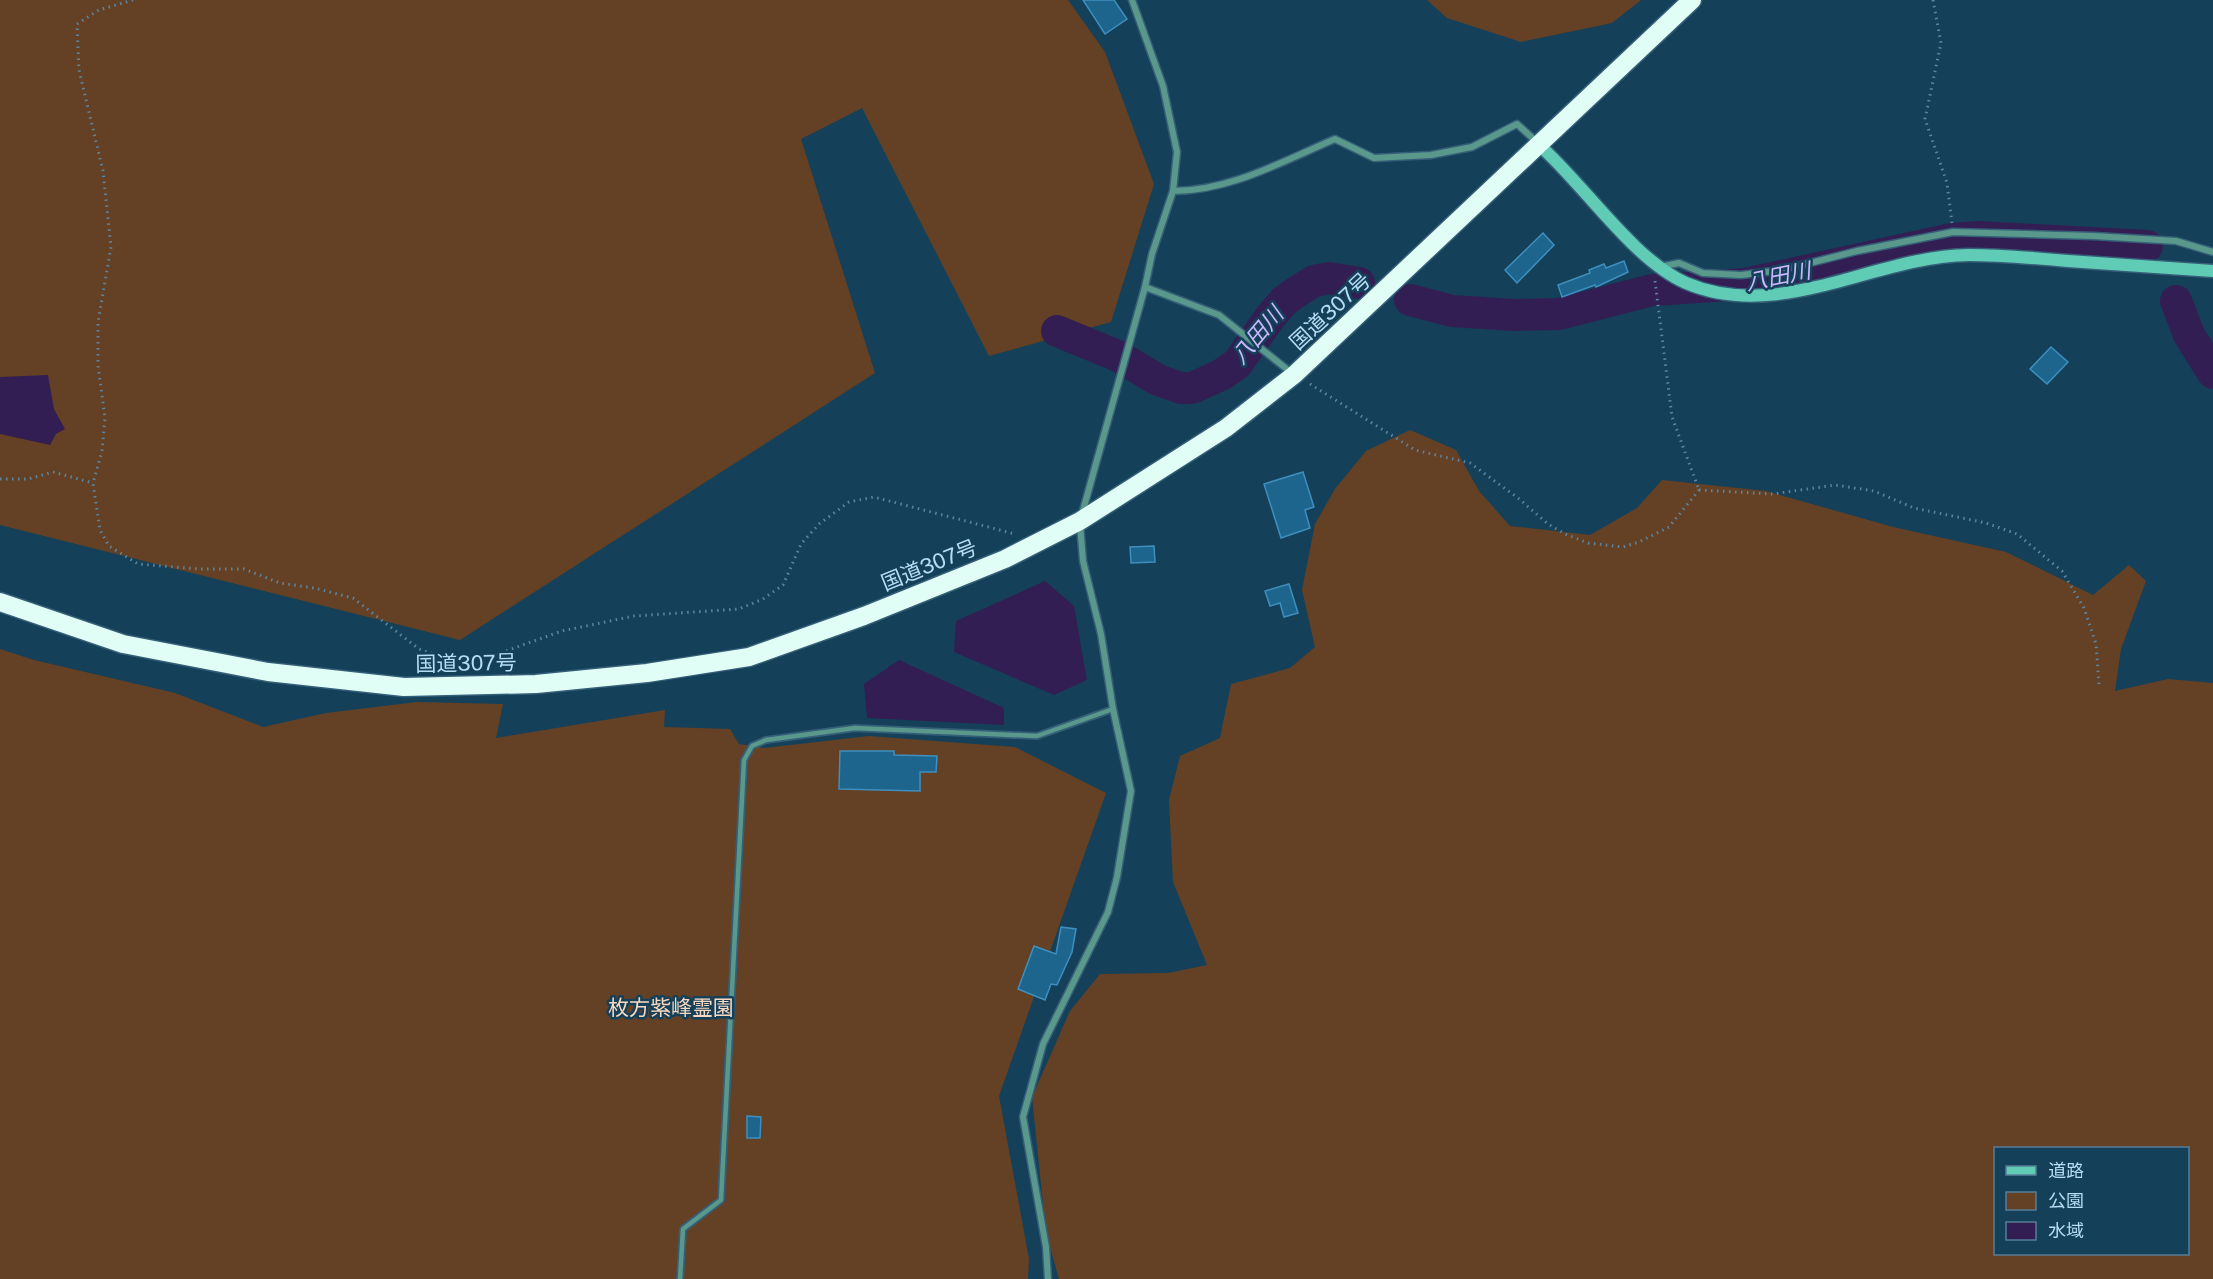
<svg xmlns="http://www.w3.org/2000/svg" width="2213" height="1279" font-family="'Public Sans','Noto Sans JP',sans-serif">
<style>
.green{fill:#644124;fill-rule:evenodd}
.water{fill:#331e53}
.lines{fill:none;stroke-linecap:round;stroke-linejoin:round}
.river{stroke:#331e53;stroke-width:32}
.building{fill:#1e658d;stroke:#3e8fbf;stroke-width:1.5}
.lane-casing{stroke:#355f78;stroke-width:8}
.street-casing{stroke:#355f78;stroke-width:9}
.secondary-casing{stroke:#355f78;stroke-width:15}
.highway-casing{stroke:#355f78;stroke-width:21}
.path{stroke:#5d859f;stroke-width:3;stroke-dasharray:1.5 4.5;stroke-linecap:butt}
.lane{stroke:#59988a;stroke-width:4.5}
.street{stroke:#59988a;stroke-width:6}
.secondary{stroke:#61ccb6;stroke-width:12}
.highway{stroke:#e1fef6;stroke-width:18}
.labels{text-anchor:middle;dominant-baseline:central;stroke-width:5;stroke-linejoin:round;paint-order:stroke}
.street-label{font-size:21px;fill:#b6dbf5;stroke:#154059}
.park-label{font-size:21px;fill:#f9d8bf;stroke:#154059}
.water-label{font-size:22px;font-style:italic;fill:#ccb6fc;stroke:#154059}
</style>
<rect width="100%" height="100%" fill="#154059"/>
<path class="green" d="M0,0H1068L1105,52L1154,184L1111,322L989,356L862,108L801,139L875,373L460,640L0,525Z
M1427,0H1641L1612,23L1521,42L1447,18Z
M1410,430L1456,450L1479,491L1510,526L1590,535L1637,508L1662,480L1766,491L1893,527L2006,552L2093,595L2129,565L2146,581L2121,649L2115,691L2168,679L2213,683V1279H1059L1046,1233L1032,1097L1070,1011L1100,974L1168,973L1207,965L1173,882L1169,800L1180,756L1220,738L1231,684L1290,668L1315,647L1302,590L1315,524L1335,489L1366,451ZM1996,1148H2188V1254H1996Z
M0,649L34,660L175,693L263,727L326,713L417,702L503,704L496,738L665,710L664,727L730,729L739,744L764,748L869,736L1015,747L1106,793L999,1096L1029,1259L1028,1279H0Z"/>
<path class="water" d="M48,375L54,409L65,429L56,434L50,445L0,434V377Z
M1045,581L1074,606L1087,680L1054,695L954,652L956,621Z
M899,660L1004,708V725L867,718L864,684Z"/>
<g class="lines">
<path class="river" d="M1410,300L1452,311L1514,315L1559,314L1652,290L1745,284L1952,239L1978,237L2147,246
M2176,301L2189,335L2213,373
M1057,331L1118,356L1158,380L1181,388H1192L1221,375L1237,364L1271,316L1284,301L1295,293L1314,281L1329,278L1359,283"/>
</g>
<path class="building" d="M1083,0H1114L1127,19L1105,34Z
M1543,233L1554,245L1517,283L1505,270Z
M1624,261L1628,272L1596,287L1595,285L1562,297L1558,285L1590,273L1589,270L1604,264L1606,268Z
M2051,347L2068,362L2047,384L2030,369Z
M1303,472L1314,507L1305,510L1310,528L1281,538L1264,484Z
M1154,546L1155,562L1131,563L1130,547Z
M1289,584L1298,613L1284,617L1280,603L1270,606L1265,591Z
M840,751H894V755L937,756L936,772H920V791L839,789Z
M1061,927L1076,929L1072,952L1057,985L1051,984L1045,1000L1018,989L1034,946L1056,954Z
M747,1116L761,1117L760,1138H747Z"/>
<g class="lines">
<defs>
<path id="lane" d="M680,1279L683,1229L721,1200L744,760L752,746L766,740L855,728L1037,736L1113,709"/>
<path id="street" d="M1173,191C1230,191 1283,161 1335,139L1374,158L1431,155L1472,147L1517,124L1538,143
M1660,267L1679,263L1703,273L1741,275L1783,270L1857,251L1953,232L2094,236L2176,241L2213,252
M1145,287L1219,315L1293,374
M1082,514L1145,287L1152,254L1173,191L1177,152L1163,86L1132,0
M1048,1279L1046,1247L1023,1117L1043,1044L1108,912L1117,877L1131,791L1113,709L1101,634L1083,561L1080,524"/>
<path id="secondary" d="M1538,144C1584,184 1632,259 1686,283C1780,323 1874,256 1969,255C2002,255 2035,258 2068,261C2117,264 2165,268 2213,271"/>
<path id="highway" d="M0,602L123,644L268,672L404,687L536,684L647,673L749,657L864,616L1005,559L1080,521L1226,428L1294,375L1692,0"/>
</defs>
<use href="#lane" class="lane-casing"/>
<use href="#street" class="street-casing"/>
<use href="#secondary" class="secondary-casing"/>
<use href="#highway" class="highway-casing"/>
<path class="path" d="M133,0L99,10L77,24L79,70L103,171L111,247L98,322V365L105,418L102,451L93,483L100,530L109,546L138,564L199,569H244L280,583L314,588L353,598L419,649L451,660L486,658L562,631L634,616L739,609L763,599L783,585L801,544L819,524L849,502L874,497L1015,534
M1933,0L1941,43L1925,119L1947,183L1952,223
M1655,281L1672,417L1699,490
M1310,384L1415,450L1470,463L1518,498L1548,524L1565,534L1588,543L1623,547L1639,542L1669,527L1699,490
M0,479H28L53,472L93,483
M1699,490L1773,494L1835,485L1874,491L1914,508L1986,523L2017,534L2062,571L2084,608L2096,644L2099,685"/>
<use href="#lane" class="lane"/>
<use href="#street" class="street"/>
<use href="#secondary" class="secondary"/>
<use href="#highway" class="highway"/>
</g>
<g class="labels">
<g class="street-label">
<text transform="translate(1330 311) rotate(-43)">国道307号</text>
<text transform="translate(929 565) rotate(-22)">国道307号</text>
<text transform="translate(466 663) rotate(-1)">国道307号</text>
</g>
<g class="park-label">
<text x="671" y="1007">枚方紫峰霊園</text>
</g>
<g class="water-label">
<text transform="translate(1778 276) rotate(-11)">八田川</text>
<text transform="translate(1257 335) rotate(-50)">八田川</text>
</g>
</g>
<rect x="1994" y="1147" width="195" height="108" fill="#154059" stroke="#557e97" stroke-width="1.5"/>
<rect x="2006" y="1166" width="30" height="9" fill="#61ccb6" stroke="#557e97" stroke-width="1.5"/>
<text x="2048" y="1177" font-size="18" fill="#b6dbf5">道路</text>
<rect x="2006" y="1192" width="30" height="18" fill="#644124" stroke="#557e97" stroke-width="1.5"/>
<text x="2048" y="1207" font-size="18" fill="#b6dbf5">公園</text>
<rect x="2006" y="1222" width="30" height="18" fill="#331e53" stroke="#557e97" stroke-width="1.5"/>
<text x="2048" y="1237" font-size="18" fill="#b6dbf5">水域</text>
</svg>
